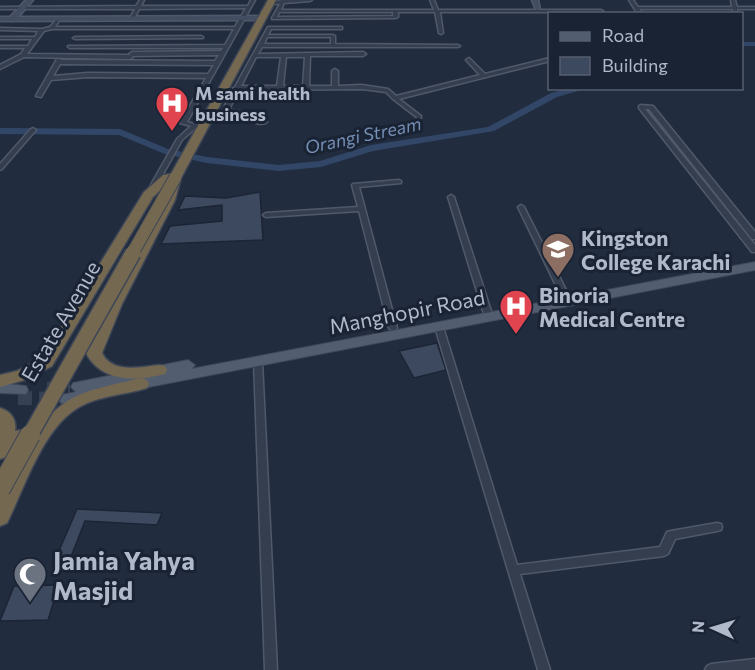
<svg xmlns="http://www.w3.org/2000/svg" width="755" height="670" font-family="Commissioner,sans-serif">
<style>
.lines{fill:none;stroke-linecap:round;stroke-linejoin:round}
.river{fill:#324768;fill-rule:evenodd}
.building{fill:#3c495f;stroke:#1c2535;stroke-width:1.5}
.primary-tunnel{stroke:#364154;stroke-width:14;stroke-dasharray:14 7;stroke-linecap:butt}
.street-casing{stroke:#505969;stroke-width:3}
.secondary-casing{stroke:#505969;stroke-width:3}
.primary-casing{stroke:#3e4757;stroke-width:2}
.highway-casing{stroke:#3d4656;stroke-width:3}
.street{fill:#353e4e;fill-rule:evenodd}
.secondary{fill:#424d62;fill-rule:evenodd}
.primary{fill:#525d6f;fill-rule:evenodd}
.highway{fill:#756851;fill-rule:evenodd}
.highway-bridge-far2-casing{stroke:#3d4656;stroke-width:14;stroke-linecap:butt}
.highway-bridge-far1-casing{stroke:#3d4656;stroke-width:18;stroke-linecap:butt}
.highway-bridge-casing{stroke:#3d4656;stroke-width:22;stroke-linecap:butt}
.highway-bridge-far2{stroke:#756851;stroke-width:12}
.highway-bridge-far1{stroke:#756851;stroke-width:15}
.highway-bridge{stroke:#756851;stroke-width:20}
.labels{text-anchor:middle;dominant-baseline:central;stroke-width:6;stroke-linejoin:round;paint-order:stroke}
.far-poi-label{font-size:18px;font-weight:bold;fill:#b0b9ca;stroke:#1a2333;text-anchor:start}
.far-water-label{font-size:18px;font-style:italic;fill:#748eb5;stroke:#1a2333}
.poi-label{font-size:21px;font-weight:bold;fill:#b0b9ca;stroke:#1a2333;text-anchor:start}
.street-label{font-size:21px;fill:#b0b9ca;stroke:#1a2333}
.near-poi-label{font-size:26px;font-weight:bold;fill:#b0b9ca;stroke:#1a2333;text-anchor:start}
</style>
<rect width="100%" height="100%" fill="#212c3f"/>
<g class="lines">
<path class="river" d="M742,42H755V46H742Z
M570,88H588L557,97L494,131L373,151L321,167L279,171L207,163L165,154L119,135L0,134V128L120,129L168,149L207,157L279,165L320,161L371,145L488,127L551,93Z"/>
</g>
<path class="building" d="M260,192L263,240L161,244L170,226L222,221V205L178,210L185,196L226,198Z
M437,343L446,370L414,378L399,351Z
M77,509L162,513L157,525L85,521L67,567H52Z
M59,585L48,620L0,621L14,586Z"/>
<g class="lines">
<path class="primary-tunnel" d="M47,389H70
M18,398L58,399"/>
<defs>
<path id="street" d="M140,0H144L141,6H248L251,0H255L187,122L199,125L182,140L154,190L151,192L148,190L177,139L191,126L180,123L206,78L88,77L51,80L41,97L36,96L57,59H61V60L215,61L219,55L132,56L129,54L132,52L221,51L223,48H70L68,47V46L225,45L234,29H52L44,31L27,54L130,55L133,57L130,59L24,57L0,69V65L21,54L25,48H0V46H28L32,39H0V37H35L38,31L0,30V28L42,29L50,27L58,18L60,19L55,27H235L246,8L139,9L134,19H132L130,18L135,9H0V7L136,6ZM60,64L214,65L208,74L88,73L53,76Z
M282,0H312L310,1L284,3L281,10H434L430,0H434L438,10H601L603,11L601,12H440L443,33L441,34L439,33L435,12H398V17L396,18L272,19V18L280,4H270L268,3ZM279,12H393V16L277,17Z
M629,0H633L638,7H732L731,0H735L737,7H755V9H737L738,14H734L733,9H640L641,12L639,13H637Z
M268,27H342V29H271L268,35H333L335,36V44L458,45L460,46L458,47H262L258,54L363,52L366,54L363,56H310L309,86H332V71L335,69L338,71V86L362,85L388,89L396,96L480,75L466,60L469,58L485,74L550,58V61L399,99L421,116V118L419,119L393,99L386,92L362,89L239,90L229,109L232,110L258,114V120L267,122C264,125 255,124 252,121L253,116L230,114L223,109L234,89L233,88L235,87ZM267,37H331V44H264ZM256,57H281L277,86H241ZM286,57H305L303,86H283Z
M201,36L203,37V38L75,39L73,38L75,37Z
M641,105L653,106L755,232V239H752L649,109H645L755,245V252H752L639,108V106Z
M33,128L36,130L35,131L2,169L0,170V164L31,129Z
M399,180L401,181V183L359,187L397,328L393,331L389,328L359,211L266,217L263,215L266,213L358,207L352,185L353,184Z
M451,195L454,197L491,311L490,313H484L483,311L448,197Z
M521,205L524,207L569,296L568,298H565L561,296L518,207Z
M439,324L443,327L517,565L660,547L667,532L671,531L717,523L721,524L722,527L721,530L717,531L675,539L668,554L664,556L520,574L550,670H538L435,327Z
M258,358L262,361L277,670H265L254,361Z
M755,659V670H705L707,666L711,664Z"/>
<path id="secondary" d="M26,0H33L18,17L257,16L260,18L257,20L0,21V17H10Z
M532,0H538L540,10H536Z"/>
<path id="primary" d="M755,262V270L133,390L128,389L126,385L128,382L95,389L100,393L98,397L66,404L61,403L59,399L61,395L76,392L71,387L73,383L188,360L195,365L191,369Z
M0,383L26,386L28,390L26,394L0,393Z"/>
<path id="highway" d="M268,0H276L181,178L175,200L122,304L102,353C112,374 140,367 159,365L165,366L167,370L165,374C136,382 101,382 86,353L108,304L163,200L168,183L153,197L52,366L28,379L0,387V375L17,371L42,358L144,192L163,175L171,174Z
M141,378L147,380L149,384L147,388C124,395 96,396 76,409C42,431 24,489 7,523L0,526V499L27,447L23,443H19L6,457L0,459V408C11,411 17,420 15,431L23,430L35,434C65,390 93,390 141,378Z"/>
</defs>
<use href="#street" class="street-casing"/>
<use href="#secondary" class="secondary-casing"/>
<use href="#primary" class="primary-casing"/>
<use href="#highway" class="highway-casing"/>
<use href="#street" class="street"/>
<use href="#secondary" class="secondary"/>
<use href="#primary" class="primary"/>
<use href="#highway" class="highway"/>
<defs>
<path id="highway-bridge-far2" d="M132,254L175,178"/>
<path id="highway-bridge-far1" d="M29,437L133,253"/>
<path id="highway-bridge" d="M0,489L30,435"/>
</defs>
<use href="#highway-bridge-far2" class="highway-bridge-far2-casing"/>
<use href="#highway-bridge-far1" class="highway-bridge-far1-casing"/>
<use href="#highway-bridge" class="highway-bridge-casing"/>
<use href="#highway-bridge-far2" class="highway-bridge-far2"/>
<use href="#highway-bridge-far1" class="highway-bridge-far1"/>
<use href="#highway-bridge" class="highway-bridge"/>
</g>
<defs>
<symbol id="hospital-pin" viewBox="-11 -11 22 30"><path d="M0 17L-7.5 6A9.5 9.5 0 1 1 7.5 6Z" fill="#e0444e" stroke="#1a2333"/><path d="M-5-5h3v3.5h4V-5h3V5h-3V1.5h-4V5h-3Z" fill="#fff"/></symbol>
<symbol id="university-pin" viewBox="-11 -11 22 30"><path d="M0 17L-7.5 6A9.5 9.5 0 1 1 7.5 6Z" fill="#8d6e63" stroke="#1a2333"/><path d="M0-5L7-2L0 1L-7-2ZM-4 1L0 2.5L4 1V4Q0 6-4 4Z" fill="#fff"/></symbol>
<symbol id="mosque-pin" viewBox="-11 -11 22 30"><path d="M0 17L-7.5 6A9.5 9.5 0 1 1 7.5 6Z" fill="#6b7280" stroke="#1a2333"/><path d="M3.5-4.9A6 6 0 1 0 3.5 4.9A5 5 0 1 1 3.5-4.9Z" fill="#fff"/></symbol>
</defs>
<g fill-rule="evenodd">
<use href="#hospital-pin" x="153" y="84" width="38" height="52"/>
<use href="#university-pin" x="539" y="230" width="38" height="52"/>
<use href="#hospital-pin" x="497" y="287" width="38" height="52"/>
<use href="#mosque-pin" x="11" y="555" width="38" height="52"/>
</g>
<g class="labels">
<g class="far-poi-label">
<text x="195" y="93">M sami health<tspan x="195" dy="21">business</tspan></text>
</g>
<g class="far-water-label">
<text transform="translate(363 135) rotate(-12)">Orangi Stream</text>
</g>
<g class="poi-label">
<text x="581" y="237">Kingston<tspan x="581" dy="24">College Karachi</tspan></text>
<text x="539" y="294">Binoria<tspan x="539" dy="24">Medical Centre</tspan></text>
</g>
<g class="street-label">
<text transform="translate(407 311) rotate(-11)">Manghopir Road</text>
<text transform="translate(60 321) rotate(-60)">Estate Avenue</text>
</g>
<g class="near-poi-label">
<text x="53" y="559">Jamia Yahya<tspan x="53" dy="30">Masjid</tspan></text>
</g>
</g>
<rect x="548" y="12" width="195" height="78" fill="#1a2333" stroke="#565f6f" stroke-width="1.5"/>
<rect x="560" y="32" width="30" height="9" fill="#525d6f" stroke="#565f6f" stroke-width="1.5"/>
<text x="602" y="42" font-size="18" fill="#b0b9ca">Road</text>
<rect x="560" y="57" width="30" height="18" fill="#3c495f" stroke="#565f6f" stroke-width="1.5"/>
<text x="602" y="72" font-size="18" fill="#b0b9ca">Building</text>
<g transform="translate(713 628) rotate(274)" stroke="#1a2333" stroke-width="4.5" paint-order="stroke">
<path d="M0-4.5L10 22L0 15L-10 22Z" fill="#b0b9ca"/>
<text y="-9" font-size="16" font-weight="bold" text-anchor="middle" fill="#b0b9ca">N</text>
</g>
</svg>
